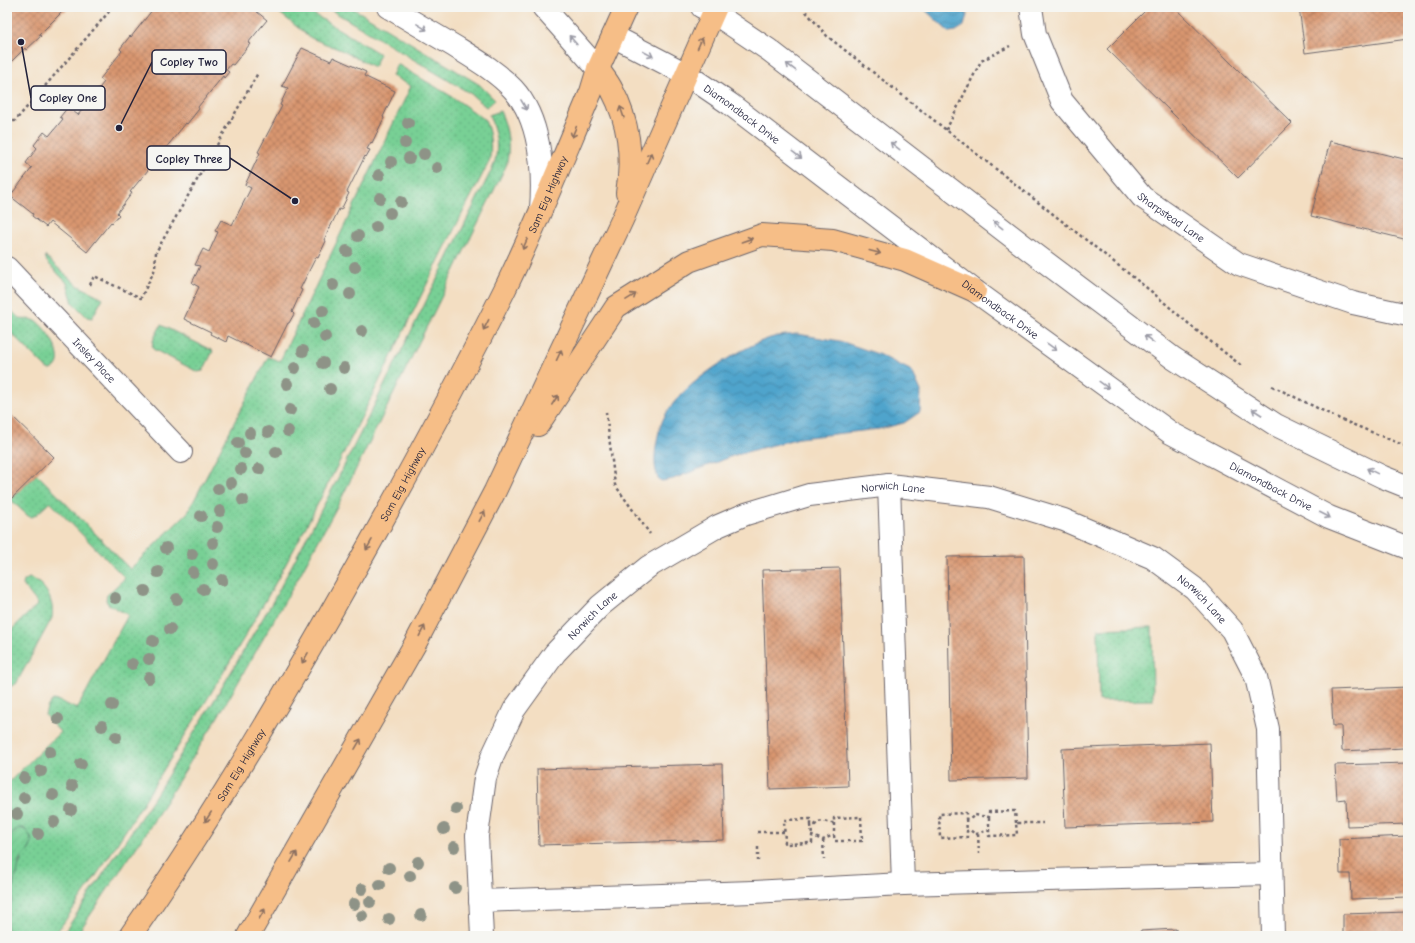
<svg xmlns="http://www.w3.org/2000/svg" width="1415" height="943" font-family="'Comic Neue',sans-serif">
<style>
.grass{fill:url(#grass-dots);stroke:#4d7968}
.garden{fill:url(#garden-furrows);stroke:#4d7968}
.water{fill:url(#water-waves);stroke:#396384}
.building{fill:url(#building-cross-hatch)}
.lines{fill:none;stroke-linecap:round;stroke-linejoin:round}
.minor-casing{stroke:#6b646a;stroke-width:24}
.major-casing{stroke:#6b646a;stroke-width:24}
.path{stroke:#6b646a;stroke-width:2.5;stroke-dasharray:3 3;stroke-linecap:butt}
.minor{stroke:#fff;stroke-width:22}
.major{stroke:#f6be87;stroke-width:22}
.tree{fill:#8e9387}
.oneway{stroke:#9c9ca7}
.oneway2{stroke:#8c7061}
.labels{text-anchor:middle;dominant-baseline:central;stroke-width:4;stroke-linejoin:round;paint-order:stroke}
.street-label{font-size:11px;fill:#22223b;stroke:#f6f6f2}
.leader{fill:none;stroke:#22223b;stroke-width:1.5}
.callout-dot{fill:#22223b;stroke:#f6f6f2;stroke-width:1.5}
.callout{fill:#f6f6f2;stroke:#22223b;stroke-width:1.5}
.callout-label{font-size:12px;text-anchor:middle;font-weight:bold;fill:#22223b}
</style>
<defs>
<pattern id="grass-dots" width="8" height="8" patternUnits="userSpaceOnUse"><rect width="8" height="8" fill="#78d095"/><path d="M2 2h.1M6 6h.1" fill="none" stroke="#68b281" stroke-width="1.8" stroke-linecap="round"/></pattern>
<pattern id="garden-furrows" width="10" height="10" patternUnits="userSpaceOnUse"><rect width="10" height="10" fill="#78d095"/><path d="M-1 1l2-2M0 10L10 0M9 11l2-2" fill="none" stroke="#68b281"/></pattern>
<pattern id="water-waves" width="16" height="10" patternUnits="userSpaceOnUse"><rect width="16" height="10" fill="#50a4cc"/><path d="M0 5q4-4 8 0t8 0" fill="none" stroke="#4285a7"/></pattern>
<pattern id="building-cross-hatch" width="8" height="8" patternUnits="userSpaceOnUse"><rect width="8" height="8" fill="#d99670"/><path d="M0 0l8 8M0 8l8-8" fill="none" stroke="#b07a5d"/></pattern>
</defs>
<rect width="100%" height="100%" fill="#f6f6f2"/>
<filter id="ink" filterUnits="userSpaceOnUse"><feTurbulence type="fractalNoise" baseFrequency=".025" numOctaves="2"/><feDisplacementMap in="SourceGraphic" scale="8" xChannelSelector="R" yChannelSelector="G"/><feConvolveMatrix kernelMatrix="1 2 1 2 8 2 1 2 1" color-interpolation-filters="sRGB"/></filter>
<filter id="wash" filterUnits="userSpaceOnUse"><feTurbulence type="fractalNoise" baseFrequency=".012" numOctaves="4" result="noise"/><feDisplacementMap in="SourceGraphic" scale="16" xChannelSelector="R" yChannelSelector="G"/><feGaussianBlur stdDeviation="0.9" result="paint"/><feColorMatrix in="noise" values="0 0 0 0 0 0 0 0 0 0 0 0 0 0 0 0 0 1.4 0 .05"/><feComposite in="paint" operator="in"/></filter>
<g filter="url(#wash)">
<rect width="100%" height="100%" fill="#f3dec2"/>
<path class="grass" d="M272,7H302L380,54L374,67L341,50L311,38Z
M326,7H351L480,85L495,100L486,107L471,94Z
M397,64L451,96L484,119C491,131 492,149 489,162C427,279 372,400 311,517C269,598 222,676 174,753C136,815 97,877 54,936H7V917L12,900L14,880L22,857L29,850L32,843L31,837L24,828C16,827 11,834 7,840V784L60,732L45,715C46,709 49,703 53,700L60,701L77,709L128,615L108,604L106,600L107,595L125,578L50,502L36,515L32,517L28,516L11,500L37,474L130,569L188,512L268,357L280,361L411,86L392,76Z
M500,111C508,128 511,147 506,166L393,395L339,503L297,580L228,700L184,772L146,833L76,936H62L155,796L218,694L273,601L338,478L493,167C500,149 496,132 489,115Z
M45,256L77,285L103,298L92,318L87,317L73,303L67,283L47,262Z
M7,306L20,319C26,320 31,318 36,321C47,328 71,364 50,370L46,368L7,329Z
M161,325L213,351L203,371L198,372L153,349C150,341 158,332 161,325Z
M29,578C45,582 55,602 52,618L16,684L9,687L7,686V634L38,604L23,585L24,581Z
M1152,627L1153,700L1099,701L1098,629Z"/>
<path class="garden" d="M20,828C28,829 34,840 30,847C28,853 21,855 19,862C18,869 18,875 14,880L12,900L7,917V840L17,829Z"/>
<path class="water" d="M922,7H966L967,15L964,26L956,31L949,32Z
M797,334L840,341L878,354L912,371L921,391L920,412L904,423L879,429L799,438L735,455L673,479L662,481L658,479C657,474 655,469 655,464C654,452 658,432 662,422C675,388 737,349 770,338C779,335 789,335 797,334Z"/>
<g id="blocks">
<path class="building" d="M7,7H70L64,12L63,11L39,35L41,36L26,50L25,48L7,66Z
M150,7H251L267,20L248,43L250,44L233,65L231,64L226,70L229,72L224,78L223,76L198,107L199,109L187,124L186,123L165,149L166,150L154,165L153,164L130,192L132,193L117,213L119,215L112,223L111,222L87,252L50,222L46,227L32,216L33,214L10,196L32,168L26,163L37,148L34,145L44,132L49,136L63,119L60,117L68,107L78,115L104,82L100,79L122,51L120,49L130,36L131,37L153,9Z
M1149,7H1174L1292,123L1238,178L1107,49Z
M1299,7H1408V39L1305,53Z
M302,48L331,61L333,57L366,72L364,76L395,91L383,117L384,118L372,143L371,142L367,149L370,150L366,157L365,156L347,192L349,193L341,210L339,209L324,240L326,241L318,258L316,257L300,289L302,290L292,312L294,314L289,323H288L271,357L228,336L226,342L210,334L211,332L184,319L199,287L192,283L200,266L195,265L203,249L209,252L218,232L215,231L221,220L232,225L251,188L245,185L260,153L258,152L282,106L280,105L288,88L282,86Z
M1330,141L1408,160V240L1311,216Z
M7,411L54,457L7,503Z
M1024,556L1028,778L951,780L947,557Z
M840,568L848,786L770,789L762,570Z
M1408,687V723H1404L1405,748L1342,751L1341,726H1333L1331,690Z
M1210,743L1213,822L1065,827L1062,749Z
M1408,763V824L1347,826L1346,799L1337,800L1335,765Z
M722,764L724,840L539,845L537,769Z
M1408,836V897L1351,899L1350,874H1340L1339,839Z
M1408,912V936H1343V914Z
M1176,929V936H1140V931Z"/>
</g>
</g>
<g filter="url(#ink)">
<use href="#blocks" fill-opacity="0" stroke="#6b646a" stroke-width="1"/>
<g class="lines">
<defs>
<g id="minor">
<path d="M388,7C410,20 432,33 454,46C475,59 496,71 513,89C540,118 544,170 541,208"/>
<path d="M543,7L598,69"/>
<path d="M702,7L714,13L769,50L1028,249L1173,358L1276,425L1383,477L1408,487"/>
<path id="s1" d="M1031,7L1035,34L1062,101L1142,197L1239,264L1353,303L1408,315"/>
<path id="s2" d="M613,36L686,74L730,104L975,291L1171,433L1329,517L1408,548"/>
<path id="s3" d="M7,268L181,452"/>
<path d="M889,485L903,884"/>
<path d="M480,901L753,892L903,884L1271,874"/>
<path id="s4" d="M482,936L477,836L485,778L492,757L514,710L555,653L600,606L648,567L718,526L746,514L809,495L889,485L989,497L1064,520L1153,558L1194,588L1232,630L1256,677L1268,729L1273,936"/>
</g>
<g id="major">
<path d="M598,69C603,76 609,83 612,90C629,122 633,158 627,193"/>
<path d="M538,425L616,307L689,261L762,235L833,240L905,260L975,291"/>
<path id="s5" d="M130,936C204,830 270,719 334,607C393,503 451,398 504,291C536,226 563,158 591,92L598,69L626,7"/>
<path d="M248,936L415,644L495,491L622,220L716,7"/>
</g>
</defs>
<use href="#minor" class="minor-casing"/>
<use href="#major" class="major-casing"/>
<path class="path" d="M802,7L827,36L1152,292L1196,330L1243,367
M7,121H15L113,7
M946,130L981,61L1010,46
M90,285L94,276L141,298L155,269L156,252L258,73
M1272,386L1342,420L1408,447
M606,412L615,485L650,534
M861,817L862,841H835L834,836H831L823,840L812,836V843L785,844L784,820L811,819V825H815L818,822L824,821L830,823H834V818Z
M989,817V831
M966,819L967,831
M834,823V836
M1016,823L1015,811L989,812V817L975,815L970,819H966V813L939,814L940,838L967,837V831L970,830L975,834C981,834 984,830 989,831V836L1017,835L1016,823H1043
M811,825L812,836
M757,832H785
M978,834L979,854
M823,840L824,859
M758,847V861"/>
<use href="#minor" class="minor"/>
<use href="#major" class="major"/>
</g>
<g class="tree">
<circle cx="408" cy="123" r="6"/>
<circle cx="405" cy="143" r="6"/>
<circle cx="424" cy="154" r="6"/>
<circle cx="409" cy="158" r="6"/>
<circle cx="391" cy="162" r="6"/>
<circle cx="437" cy="168" r="6"/>
<circle cx="379" cy="175" r="6"/>
<circle cx="380" cy="198" r="6"/>
<circle cx="401" cy="202" r="6"/>
<circle cx="390" cy="213" r="6"/>
<circle cx="376" cy="227" r="6"/>
<circle cx="358" cy="236" r="6"/>
<circle cx="347" cy="251" r="6"/>
<circle cx="355" cy="267" r="6"/>
<circle cx="333" cy="285" r="6"/>
<circle cx="350" cy="294" r="6"/>
<circle cx="323" cy="311" r="6"/>
<circle cx="314" cy="323" r="6"/>
<circle cx="362" cy="331" r="6"/>
<circle cx="325" cy="337" r="6"/>
<circle cx="303" cy="351" r="6"/>
<circle cx="323" cy="363" r="6"/>
<circle cx="295" cy="368" r="6"/>
<circle cx="344" cy="368" r="6"/>
<circle cx="287" cy="384" r="6"/>
<circle cx="330" cy="389" r="6"/>
<circle cx="290" cy="410" r="6"/>
<circle cx="288" cy="431" r="6"/>
<circle cx="268" cy="432" r="6"/>
<circle cx="250" cy="433" r="6"/>
<circle cx="238" cy="443" r="6"/>
<circle cx="276" cy="452" r="6"/>
<circle cx="245" cy="453" r="6"/>
<circle cx="241" cy="469" r="6"/>
<circle cx="259" cy="469" r="6"/>
<circle cx="231" cy="483" r="6"/>
<circle cx="218" cy="489" r="6"/>
<circle cx="243" cy="500" r="6"/>
<circle cx="220" cy="511" r="6"/>
<circle cx="201" cy="516" r="6"/>
<circle cx="217" cy="527" r="6"/>
<circle cx="213" cy="543" r="6"/>
<circle cx="166" cy="548" r="6"/>
<circle cx="192" cy="554" r="6"/>
<circle cx="213" cy="564" r="6"/>
<circle cx="158" cy="572" r="6"/>
<circle cx="193" cy="572" r="6"/>
<circle cx="222" cy="580" r="6"/>
<circle cx="203" cy="589" r="6"/>
<circle cx="145" cy="591" r="6"/>
<circle cx="115" cy="598" r="6"/>
<circle cx="177" cy="599" r="6"/>
<circle cx="170" cy="629" r="6"/>
<circle cx="153" cy="641" r="6"/>
<circle cx="149" cy="659" r="6"/>
<circle cx="132" cy="664" r="6"/>
<circle cx="149" cy="678" r="6"/>
<circle cx="112" cy="705" r="6"/>
<circle cx="58" cy="719" r="6"/>
<circle cx="102" cy="726" r="6"/>
<circle cx="116" cy="737" r="6"/>
<circle cx="50" cy="752" r="6"/>
<circle cx="81" cy="764" r="6"/>
<circle cx="41" cy="771" r="6"/>
<circle cx="24" cy="778" r="6"/>
<circle cx="72" cy="786" r="6"/>
<circle cx="53" cy="795" r="6"/>
<circle cx="24" cy="798" r="6"/>
<circle cx="456" cy="809" r="6"/>
<circle cx="71" cy="810" r="6"/>
<circle cx="17" cy="814" r="6"/>
<circle cx="54" cy="822" r="6"/>
<circle cx="444" cy="829" r="6"/>
<circle cx="38" cy="834" r="6"/>
<circle cx="454" cy="847" r="6"/>
<circle cx="418" cy="862" r="6"/>
<circle cx="389" cy="868" r="6"/>
<circle cx="410" cy="876" r="6"/>
<circle cx="380" cy="885" r="6"/>
<circle cx="455" cy="888" r="6"/>
<circle cx="362" cy="889" r="6"/>
<circle cx="370" cy="902" r="6"/>
<circle cx="354" cy="904" r="6"/>
<circle cx="421" cy="915" r="6"/>
<circle cx="362" cy="916" r="6"/>
<circle cx="389" cy="919" r="6"/>
</g>
<defs><path id="oneway-shaft" d="M-6 0H5M1.5-3L5.5 0L1.5 3" fill="none" stroke-width="1.6" stroke-linecap="round" stroke-linejoin="round"/></defs>
<g class="oneway">
<use href="#oneway-shaft" transform="translate(422 27) rotate(31)"/>
<use href="#oneway-shaft" transform="translate(573 40) rotate(-131)"/>
<use href="#oneway-shaft" transform="translate(648 54) rotate(28)"/>
<use href="#oneway-shaft" transform="translate(791 67) rotate(-143)"/>
<use href="#oneway-shaft" transform="translate(524 105) rotate(59)"/>
<use href="#oneway-shaft" transform="translate(895 146) rotate(-142)"/>
<use href="#oneway-shaft" transform="translate(797 155) rotate(37)"/>
<use href="#oneway-shaft" transform="translate(998 225) rotate(-142)"/>
<use href="#oneway-shaft" transform="translate(1149 339) rotate(-143)"/>
<use href="#oneway-shaft" transform="translate(1052 347) rotate(36)"/>
<use href="#oneway-shaft" transform="translate(1104 385) rotate(36)"/>
<use href="#oneway-shaft" transform="translate(1257 412) rotate(-147)"/>
<use href="#oneway-shaft" transform="translate(1372 471) rotate(-154)"/>
<use href="#oneway-shaft" transform="translate(1325 515) rotate(27)"/>
</g>
<g class="oneway2">
<use href="#oneway-shaft" transform="translate(700 43) rotate(-66)"/>
<use href="#oneway-shaft" transform="translate(622 112) rotate(-109)"/>
<use href="#oneway-shaft" transform="translate(574 132) rotate(113)"/>
<use href="#oneway-shaft" transform="translate(649 158) rotate(-66)"/>
<use href="#oneway-shaft" transform="translate(747 240) rotate(-19)"/>
<use href="#oneway-shaft" transform="translate(525 244) rotate(114)"/>
<use href="#oneway-shaft" transform="translate(875 252) rotate(15)"/>
<use href="#oneway-shaft" transform="translate(631 297) rotate(-32)"/>
<use href="#oneway-shaft" transform="translate(486 325) rotate(117)"/>
<use href="#oneway-shaft" transform="translate(559 355) rotate(-65)"/>
<use href="#oneway-shaft" transform="translate(555 400) rotate(-57)"/>
<use href="#oneway-shaft" transform="translate(482 516) rotate(-62)"/>
<use href="#oneway-shaft" transform="translate(369 545) rotate(120)"/>
<use href="#oneway-shaft" transform="translate(422 631) rotate(-62)"/>
<use href="#oneway-shaft" transform="translate(305 658) rotate(120)"/>
<use href="#oneway-shaft" transform="translate(358 744) rotate(-60)"/>
<use href="#oneway-shaft" transform="translate(208 817) rotate(123)"/>
<use href="#oneway-shaft" transform="translate(294 857) rotate(-60)"/>
<use href="#oneway-shaft" transform="translate(262 914) rotate(-60)"/>
</g>
</g>
<g class="labels">
<g class="street-label">
<text stroke="none"><textPath href="#s2" startOffset="151">Diamondback Drive</textPath></text>
<text stroke="none"><textPath href="#s5" startOffset="852">Sam Eig Highway</textPath></text>
<text stroke="none"><textPath href="#s1" startOffset="260">Sharpstead Lane</textPath></text>
<text stroke="none"><textPath href="#s2" startOffset="475">Diamondback Drive</textPath></text>
<text stroke="none"><textPath href="#s3" startOffset="127">Insley Place</textPath></text>
<text stroke="none"><textPath href="#s5" startOffset="528">Sam Eig Highway</textPath></text>
<text stroke="none"><textPath href="#s2" startOffset="799">Diamondback Drive</textPath></text>
<text stroke="none"><textPath href="#s4" startOffset="692">Norwich Lane</textPath></text>
<text stroke="none"><textPath href="#s4" startOffset="1028">Norwich Lane</textPath></text>
<text stroke="none"><textPath href="#s4" startOffset="356">Norwich Lane</textPath></text>
<text stroke="none"><textPath href="#s5" startOffset="204">Sam Eig Highway</textPath></text>
</g>
</g>
<path class="leader" d="M119 128L152 62M21 42L31 98M295 201L230 158"/>
<g class="callout-dot">
<circle cx="119" cy="128" r="4"/>
<circle cx="21" cy="42" r="4"/>
<circle cx="295" cy="201" r="4"/>
</g>
<g class="callout">
<rect x="152" y="50" width="74" height="24" rx="4"/>
<rect x="31" y="86" width="74" height="24" rx="4"/>
<rect x="147" y="146" width="83" height="24" rx="4"/>
</g>
<g class="callout-label">
<text x="189" y="66">Copley Two</text>
<text x="68" y="102">Copley One</text>
<text x="189" y="163">Copley Three</text>
</g>
<rect width="1415" height="943" fill="none" stroke="#f6f6f2" stroke-width="24"/>
</svg>
